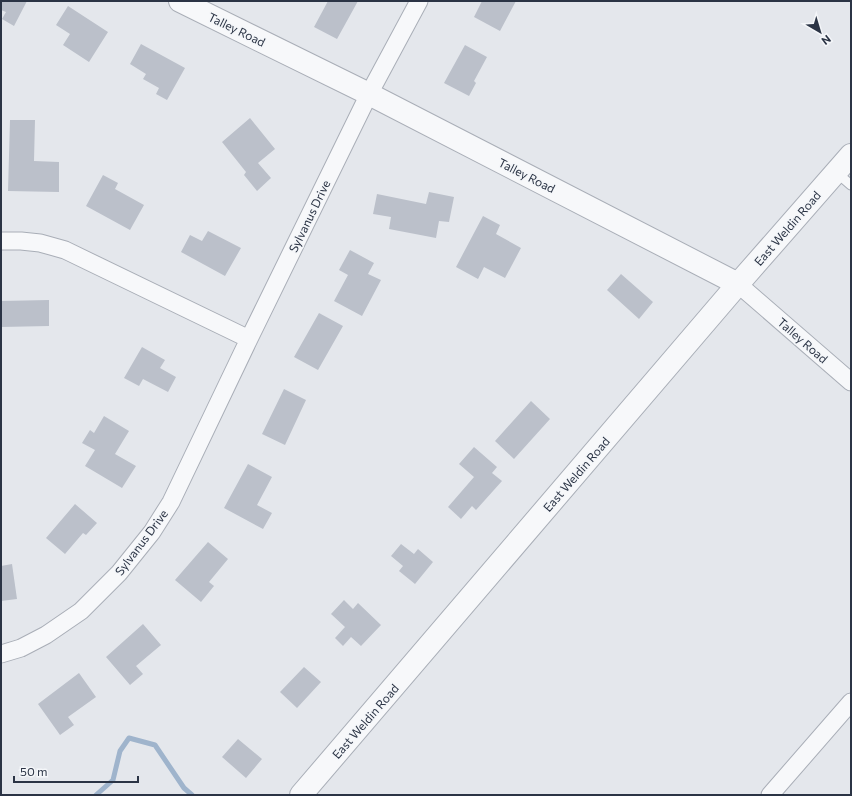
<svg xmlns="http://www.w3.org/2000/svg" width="852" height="796" font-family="Commissioner,sans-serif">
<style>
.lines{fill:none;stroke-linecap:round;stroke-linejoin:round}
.stream{stroke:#9fb4cc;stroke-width:5}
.building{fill:#bbc0ca}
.service-casing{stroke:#a9aeb7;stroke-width:11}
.minor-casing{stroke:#a9aeb7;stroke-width:19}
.tertiary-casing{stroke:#a9aeb7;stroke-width:24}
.service{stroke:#f7f8fa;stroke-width:9}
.minor{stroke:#f7f8fa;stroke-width:17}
.tertiary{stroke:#f7f8fa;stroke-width:22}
.labels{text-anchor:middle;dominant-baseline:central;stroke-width:3;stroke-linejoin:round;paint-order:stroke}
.street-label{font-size:12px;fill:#2b3445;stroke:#f4f6f9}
</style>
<rect width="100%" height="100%" fill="#e4e7ec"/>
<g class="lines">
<path class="stream" d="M96,795L113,780L120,751L129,738L155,745L184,788L192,795"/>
</g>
<path class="building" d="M1,1H27L14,26L2,19L6,12L1,10Z
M328,1H358L337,39L314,27Z
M482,1H516L500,31L474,17Z
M68,6L108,32L89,62L63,45L70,34L56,25Z
M141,44L185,68L167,100L156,94L159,88L143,79L146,74L130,64Z
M465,45L487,57L474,81L476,83L469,96L444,83Z
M250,118L275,149L258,163L271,178L257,191L244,175L246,172L222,142Z
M10,120H35L34,161L59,162V192L8,191Z
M103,175L118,183L115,189L144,205L130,230L86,206Z
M429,192L454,197L449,222L439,221L436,238L389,229L391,217L373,214L377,194L426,204Z
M483,216L500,225L496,234L521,248L505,278L484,267L478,279L456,267Z
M208,231L241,248L225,276L181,252L190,235L202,241Z
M350,250L374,263L368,274L381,280L362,316L334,301L348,275L339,270Z
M621,274L653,302L639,319L607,290Z
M49,300V326L1,327V301Z
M319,313L343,326L318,370L294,357Z
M142,347L165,360L160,368L176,377L168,392L143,379L139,386L124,378Z
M284,389L306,400L285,445L262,434Z
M531,401L550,419L514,459L495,441Z
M104,416L129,431L115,454L136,466L122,488L85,466L95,450L82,443L90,430L94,433Z
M474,447L497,467L492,473L502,481L476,510L472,506L461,519L448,507L474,477L459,464Z
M248,464L272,477L257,505L272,513L263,529L224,508Z
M75,504L97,523L86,535L83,533L65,554L46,538Z
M208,542L228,559L209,582L214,586L201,602L175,580Z
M401,544L414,554L418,549L433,562L415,584L399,571L403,566L391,556Z
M12,564L17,599L1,601V566Z
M344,600L353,609L358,603L381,625L361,646L351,637L343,646L335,638L345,627L331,614Z
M143,624L161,645L136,666L143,674L130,685L106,657Z
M304,667L321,682L297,708L280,692Z
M79,673L96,697L68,717L74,725L60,735L38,704Z
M238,739L262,759L246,778L222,757Z"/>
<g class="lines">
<defs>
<path id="service" d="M836,172L851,185"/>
<path id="minor" d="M1,241H21L40,243L65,250L249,339
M738,284L851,382
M1,654L21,648L46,635L81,611L119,573L152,532L171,502L249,339L369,94L419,1
M770,795L851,702"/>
<path id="tertiary" d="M180,1L369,94L738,284
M301,795L738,284L851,155"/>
</defs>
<use href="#service" class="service-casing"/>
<use href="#minor" class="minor-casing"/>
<use href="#tertiary" class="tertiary-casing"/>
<use href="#service" class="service"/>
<use href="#minor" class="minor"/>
<use href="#tertiary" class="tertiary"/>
</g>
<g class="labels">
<g class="street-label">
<text transform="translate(237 29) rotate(26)">Talley Road</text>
<text transform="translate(527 175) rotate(27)">Talley Road</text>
<text transform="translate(309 216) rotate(-64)">Sylvanus Drive</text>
<text transform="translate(787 228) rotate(-49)">East Weldin Road</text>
<text transform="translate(803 340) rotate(41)">Talley Road</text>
<text transform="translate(576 474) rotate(-49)">East Weldin Road</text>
<text transform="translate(141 542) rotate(-53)">Sylvanus Drive</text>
<text transform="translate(365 721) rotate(-49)">East Weldin Road</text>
</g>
</g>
<rect width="852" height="796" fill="none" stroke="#2b3445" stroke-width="4"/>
<g transform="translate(820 32) rotate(142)" stroke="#f4f6f9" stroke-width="3" paint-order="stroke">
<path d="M0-3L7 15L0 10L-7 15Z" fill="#2b3445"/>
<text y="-6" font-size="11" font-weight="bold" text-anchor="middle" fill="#2b3445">N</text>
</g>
<path d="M14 776v6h124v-6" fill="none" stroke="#2b3445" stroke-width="2"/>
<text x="20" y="776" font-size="12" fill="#2b3445" stroke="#f4f6f9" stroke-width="3" paint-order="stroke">50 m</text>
</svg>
